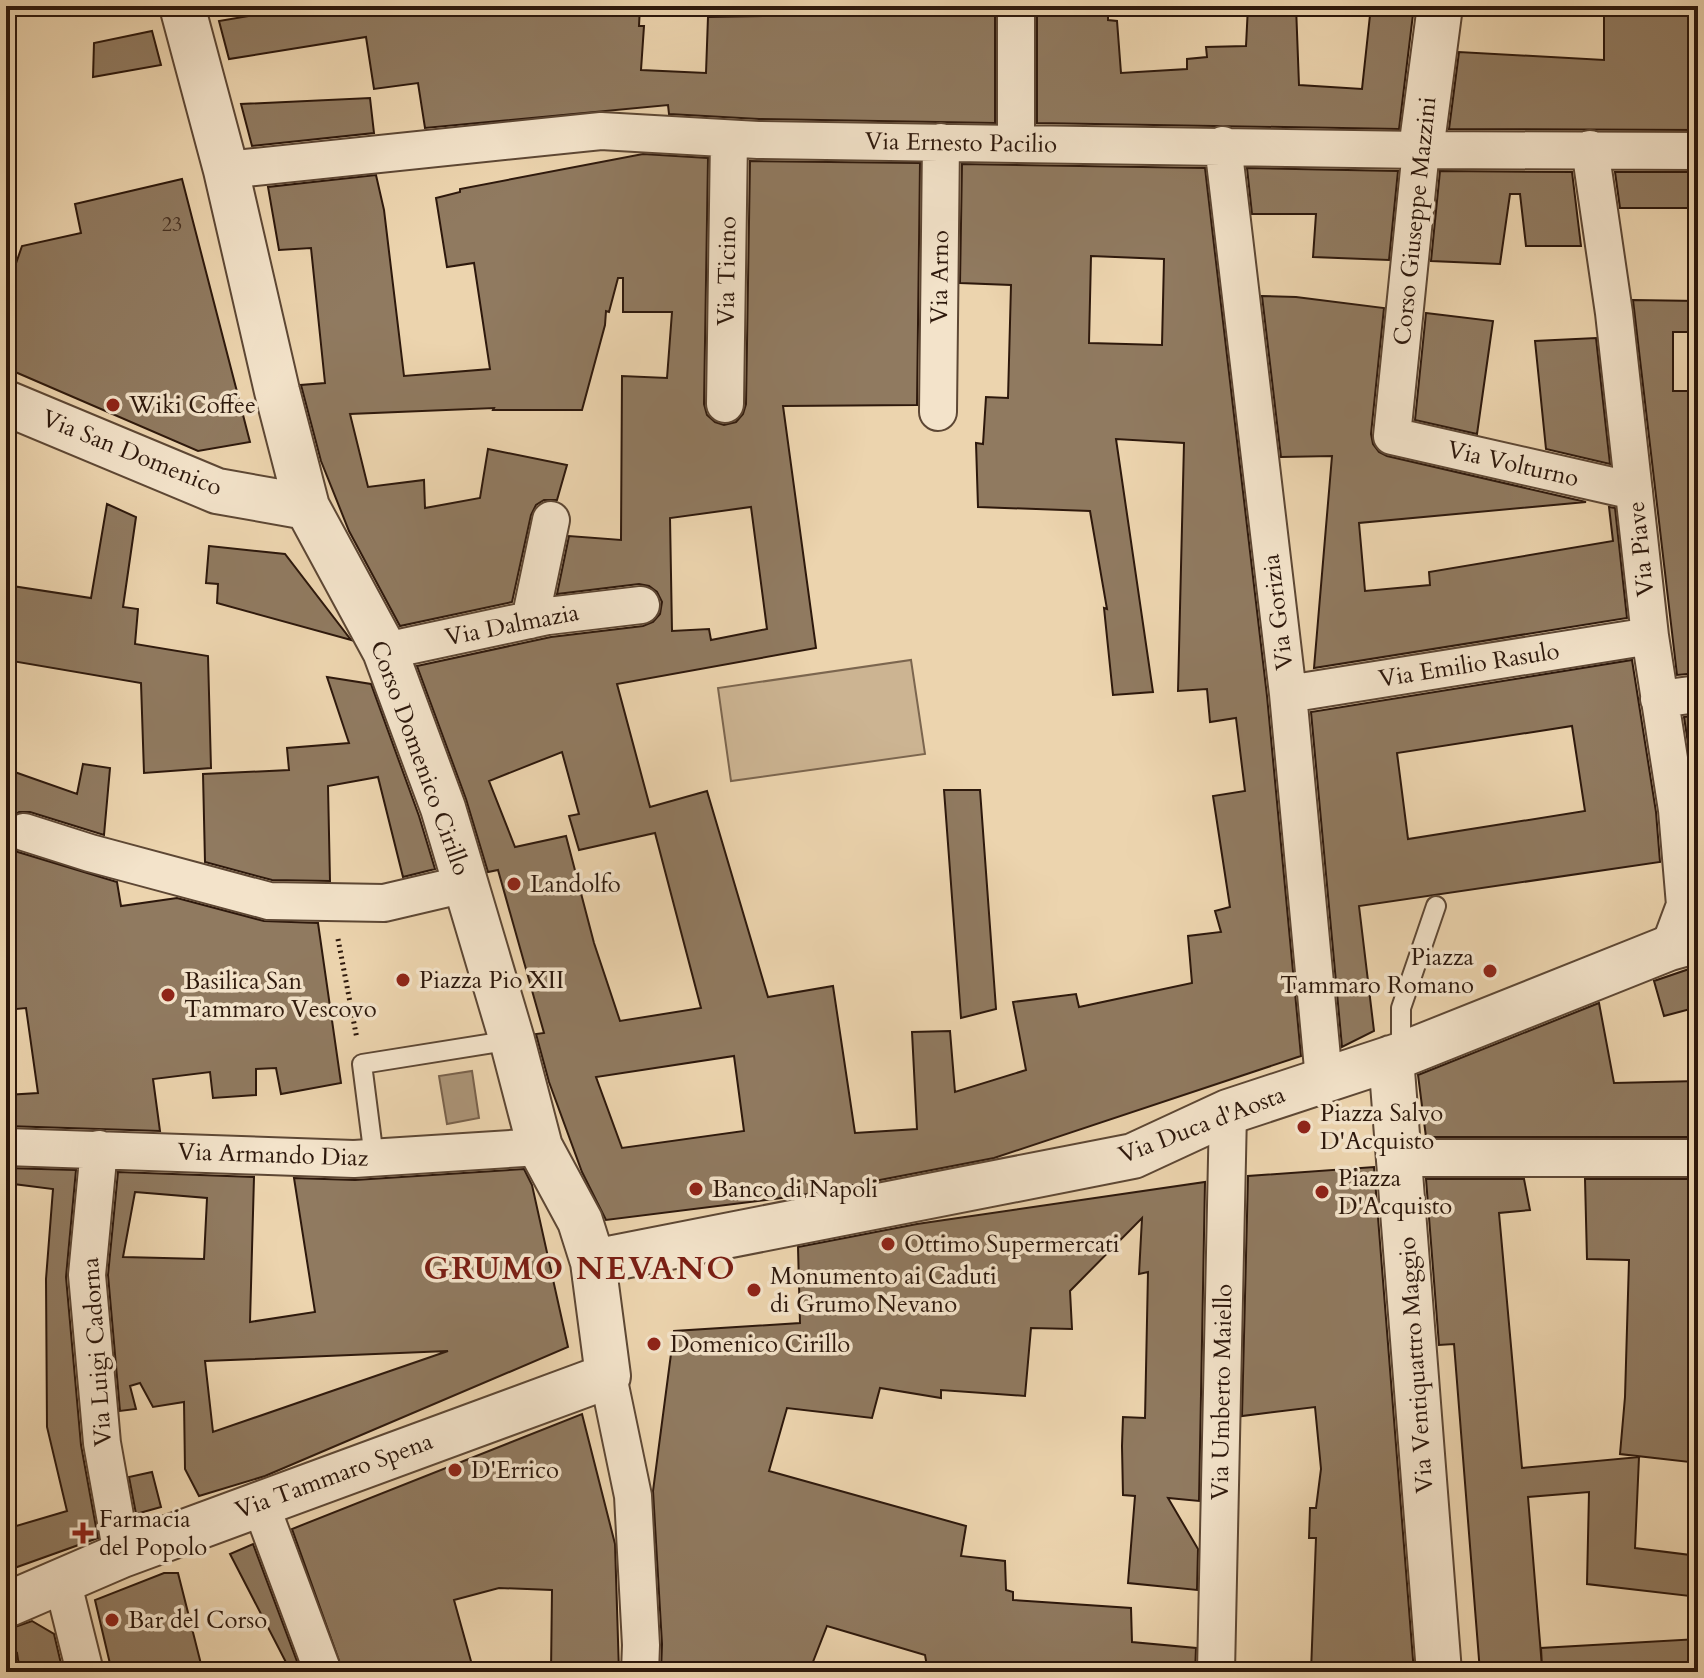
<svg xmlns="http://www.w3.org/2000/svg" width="1704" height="1678" font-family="Cardo,serif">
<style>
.green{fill:#ccb492;stroke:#7c664f;stroke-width:2}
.water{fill:#ab9477;stroke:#79624c;stroke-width:2}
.building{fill:#907a60;stroke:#2d180c;stroke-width:2;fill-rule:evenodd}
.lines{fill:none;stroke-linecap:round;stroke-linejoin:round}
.service-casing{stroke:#5d4734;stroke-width:22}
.minor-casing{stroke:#5d4734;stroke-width:40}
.tertiary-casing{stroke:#5d4734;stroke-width:48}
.path{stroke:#2d180c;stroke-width:5;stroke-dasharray:2 4;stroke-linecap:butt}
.service{stroke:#f3e3ca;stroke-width:18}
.minor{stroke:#f3e3ca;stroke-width:36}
.tertiary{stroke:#f3e3ca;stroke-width:44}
.poi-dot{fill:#8f2418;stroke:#f3e3ca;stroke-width:3}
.labels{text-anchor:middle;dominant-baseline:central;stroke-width:7;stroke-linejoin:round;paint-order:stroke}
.number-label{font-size:20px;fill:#463021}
.street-label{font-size:24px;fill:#2d180c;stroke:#f3e3ca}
.poi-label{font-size:24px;fill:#2d180c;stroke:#f3e3ca;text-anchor:start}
.district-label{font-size:32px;font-weight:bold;letter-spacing:2px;fill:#7a1f14;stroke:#f3e3ca}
</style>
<rect width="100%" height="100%" fill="#ecd4ae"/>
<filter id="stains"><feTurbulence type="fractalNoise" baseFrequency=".0025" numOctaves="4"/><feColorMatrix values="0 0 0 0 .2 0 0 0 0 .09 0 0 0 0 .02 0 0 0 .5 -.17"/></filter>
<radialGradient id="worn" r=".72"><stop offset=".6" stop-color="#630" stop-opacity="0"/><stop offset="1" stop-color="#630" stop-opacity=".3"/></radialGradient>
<path class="green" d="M911,660L925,754L731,781L718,688Z"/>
<path class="water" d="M472,1071L479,1118L447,1124L439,1076Z"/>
<path class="building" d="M307,6H640L639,26H644L641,70L706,73L708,17L765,16V6H995V123L759,119L669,114L668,105L425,128L418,83L374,89L366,37L229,59L219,21Z
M1037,6H1108V20L1117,21L1121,73L1187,69V59L1207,57L1206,47L1246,46L1248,6H1296L1299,85L1362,89L1371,6H1414L1399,129L1037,123Z
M1604,8L1698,15V130L1449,129L1459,52L1604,60Z
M152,31L161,65L93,77L94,43Z
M370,98L374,133L252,146L241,104Z
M643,154L708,158L704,404L707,415L715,422L724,425L736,422L743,414L746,404L750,161L920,163L917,405L783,406L816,648L617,684L650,807L707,791L768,997L833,986L855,1133L917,1129L912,1032L950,1031L955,1092L1026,1070L1013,1002L1076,994L1079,1007L1192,983L1188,936L1221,932L1215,911L1230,907L1213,796L1245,791L1236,718L1210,722L1207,689L1178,691L1184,443L1116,439L1153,692L1113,695L1104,608L1107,609L1090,511L978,507L976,443L983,444L986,397L1008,398L1011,285L960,283L962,164L1205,168L1267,696L1301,1056L994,1158L797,1196L606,1220L582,1172L549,1082L536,1034L544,1033L498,870L488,872L466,799L417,666L551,637L643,626L653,622L660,614L662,602L657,592L649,586L639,584L557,594L569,536L621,540L622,376L667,378L672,312H623V278H618L609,312L606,311L605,325L582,410H493L494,408L350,414L368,487L424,480L425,508L480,498L488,449L567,465L557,500H544L536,505L531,515L512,602L400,626L349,531L321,461L301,385L325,383L311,248L279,250L268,187L376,175L384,210L404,376L490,369L474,263L447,267L436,198L460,192V189ZM1091,256L1164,259L1162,345L1089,343ZM751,507L767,629L711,640L709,629L672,631L670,518ZM562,752L579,814L569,816L579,850L655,833L701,1008L620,1021L594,943L566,836L515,847L489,781ZM734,1056L744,1131L622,1148L596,1077Z
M1247,168L1398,171L1389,260L1313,257L1316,214H1252Z
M1440,171L1572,172L1581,246H1526L1520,194H1510L1500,264L1431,261Z
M1615,172H1698V208H1620Z
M182,179L250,442L198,451L6,368V269L13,272L22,246L81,233L75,204Z
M1262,296L1296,297L1384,308L1371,434L1373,444L1379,452L1387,456L1586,502L1359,523L1365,591L1430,585L1429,572L1613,541L1609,507L1615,508L1627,618L1314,668L1332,456L1281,457Z
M1633,300L1698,301V332H1673V391H1698V673L1677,675Z
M1426,313L1493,321L1477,434L1415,420Z
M1596,338L1610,464L1546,449L1535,341Z
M107,504L136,517L123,607L138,609L135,644L208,656L211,768L144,773L141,683L6,660L12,586L91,598Z
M209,546L285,554L351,640L217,603L218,584L206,583Z
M1632,660L1656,812L1660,862L1359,906L1374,1031L1342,1047L1311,712ZM1572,726L1585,811L1408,839L1397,753Z
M327,677L371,684L419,816L435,869L403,877L378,777L328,786L330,881L272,880L205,862L203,774L289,770L287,748L349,743Z
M1698,715V809L1684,717Z
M83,764L110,768L104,835L30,812H19L6,822V769L77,794Z
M944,790H980L996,1009L961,1018Z
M6,842L18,852L117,882L121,906L177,898L264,921L318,923L341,1083L281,1094L276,1068L256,1069V1095L213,1098L210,1072L153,1079L160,1131L6,1126V1095L38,1093L26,1008L6,1010Z
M1698,966V1007L1664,1016L1654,981Z
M1599,1003L1614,1083L1698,1081V1137H1426L1418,1075Z
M1374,1167L1414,1672H1311L1316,1538H1309L1310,1508H1316L1321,1469L1315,1407L1242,1416L1248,1176Z
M6,1168L76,1170L66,1277L81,1445L98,1538L6,1571V1529L67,1511L47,1427L46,1279L53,1189L6,1183Z
M524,1169L532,1185L568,1347L265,1476L199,1496L185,1469L184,1402L153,1407L140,1383L130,1386L136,1409L120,1411L108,1275L118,1172L254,1177L250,1322L315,1312L294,1178L355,1180ZM135,1192L207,1198L204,1259L123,1257ZM448,1351L213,1432L205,1361Z
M1426,1179H1524L1530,1210L1499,1213L1522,1468L1639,1457L1635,1548L1698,1556V1597L1587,1584L1589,1492L1528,1497L1542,1667L1541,1648L1698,1639V1672H1480L1454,1344L1439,1345Z
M1585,1179H1698V1463L1620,1454L1625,1397L1629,1260L1587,1259Z
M1205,1182L1199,1501L1168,1498L1198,1549L1197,1590L1128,1583L1135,1496L1123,1495L1122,1446L1123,1417L1145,1418L1148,1272L1139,1274L1142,1218L1070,1291L1072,1329L1031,1328L1025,1396L941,1390V1398L880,1388L872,1418L787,1408L769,1471L966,1526L961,1556L1005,1561L1006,1590L1013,1592V1600L1131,1608L1132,1642L1196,1648L1195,1672H928L925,1655L827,1626L809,1672H661L662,1644L653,1491L674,1331L800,1323L798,1247L917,1224Z
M582,1414L615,1544L619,1672H551L552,1590L499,1588L454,1600L474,1672H343L292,1529Z
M152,1472L161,1507L136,1514L129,1477Z
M253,1544L301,1672H291L230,1554Z
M164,1573H178L203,1672H105V1664L111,1668L95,1600Z
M32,1621L54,1634L63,1672H20L17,1653L6,1655V1630Z"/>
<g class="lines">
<defs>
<path id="service" d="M1401,1055V1008L1436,906
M374,1158L362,1064L512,1040"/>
<path id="minor" d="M1016,6V143
M1223,145L1288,694L1324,1079
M1590,149L1614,313L1650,636L1677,810L1685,905L1669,948
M1421,150L1392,436L1634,491
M226,170L601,131L758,140L1421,150L1698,151
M725,404L729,139
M938,412L941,142
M530,620L551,520
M385,651L548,616L641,605
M1288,694L1650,636
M1659,699L1698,694
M24,832L90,853L269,901L384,903L465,884
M6,1147L354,1159L540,1147
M99,1149L87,1275L102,1443L122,1555
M1400,1158H1698
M608,1376L633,1496L641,1645L640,1672
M260,1503L323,1672
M62,1580L85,1672
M1216,1672L1228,1112"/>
<path id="tertiary" d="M1421,150L1440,6
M6,403L217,491L307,507
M1391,1058L1439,1672
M593,1262L1133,1156L1228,1112L1401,1055L1669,948L1698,940
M6,1605L122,1555L608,1376L593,1262L580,1221L540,1147L512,1040L443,808L385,651L307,507L277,391L226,170L182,6"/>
</defs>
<use href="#service" class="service-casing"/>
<use href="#minor" class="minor-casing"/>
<use href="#tertiary" class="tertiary-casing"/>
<path class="path" d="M338,939L357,1039"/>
<use href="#service" class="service"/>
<use href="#minor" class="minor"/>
<use href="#tertiary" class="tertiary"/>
</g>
<g class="poi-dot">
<circle cx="113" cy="405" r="8"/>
<circle cx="514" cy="884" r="8"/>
<circle cx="1490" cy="971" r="8"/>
<circle cx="403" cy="980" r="8"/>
<circle cx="168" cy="995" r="8"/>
<circle cx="1304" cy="1127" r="8"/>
<circle cx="696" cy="1189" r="8"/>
<circle cx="1322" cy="1192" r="8"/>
<circle cx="888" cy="1244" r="8"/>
<circle cx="754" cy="1290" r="8"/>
<circle cx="654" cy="1344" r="8"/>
<circle cx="455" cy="1470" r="8"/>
<path d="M79 1521h8v8h8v8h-8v8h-8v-8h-8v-8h8z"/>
<circle cx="112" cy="1620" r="8"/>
</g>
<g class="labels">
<g class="number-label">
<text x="172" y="224">23</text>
</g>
<g class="street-label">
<text transform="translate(961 143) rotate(1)">Via Ernesto Pacilio</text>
<text transform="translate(1415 221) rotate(-84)">Corso Giuseppe Mazzini</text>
<text transform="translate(727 271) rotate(-89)">Via Ticino</text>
<text transform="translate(940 277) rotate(-89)">Via Arno</text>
<text transform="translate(132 453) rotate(22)">Via San Domenico</text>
<text transform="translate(1513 464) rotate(13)">Via Volturno</text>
<text transform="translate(1641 549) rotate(-96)">Via Piave</text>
<text transform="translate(1278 612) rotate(-97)">Via Gorizia</text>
<text transform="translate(512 625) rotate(-11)">Via Dalmazia</text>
<text transform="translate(1469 665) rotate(-9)">Via Emilio Rasulo</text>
<text transform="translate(420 758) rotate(70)">Corso Domenico Cirillo</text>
<text transform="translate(1202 1125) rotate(-21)">Via Duca d'Aosta</text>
<text transform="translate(273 1155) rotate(2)">Via Armando Diaz</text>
<text transform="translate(97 1352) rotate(-94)">Via Luigi Cadorna</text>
<text transform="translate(1416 1365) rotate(-94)">Via Ventiquattro Maggio</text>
<text transform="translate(1222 1392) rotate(-89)">Via Umberto Maiello</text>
<text transform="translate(334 1476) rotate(-20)">Via Tammaro Spena</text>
</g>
<g class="poi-label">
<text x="129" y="405">Wiki Coffee</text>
<text x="530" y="884">Landolfo</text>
<text x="1474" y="957" text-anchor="end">Piazza<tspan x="1474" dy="28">Tammaro Romano</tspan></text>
<text x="419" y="980">Piazza Pio XII</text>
<text x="184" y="981">Basilica San<tspan x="184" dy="28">Tammaro Vescovo</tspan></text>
<text x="1320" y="1113">Piazza Salvo<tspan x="1320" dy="28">D'Acquisto</tspan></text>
<text x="1338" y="1178">Piazza<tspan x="1338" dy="28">D'Acquisto</tspan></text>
<text x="712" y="1189">Banco di Napoli</text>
<text x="904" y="1244">Ottimo Supermercati</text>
<text x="770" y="1276">Monumento ai Caduti<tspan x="770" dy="28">di Grumo Nevano</tspan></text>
<text x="670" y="1344">Domenico Cirillo</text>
<text x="471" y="1470">D'Errico</text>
<text x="99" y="1519">Farmacia<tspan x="99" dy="28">del Popolo</tspan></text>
<text x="128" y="1620">Bar del Corso</text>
</g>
<g class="district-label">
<text x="580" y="1269">GRUMO NEVANO</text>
</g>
</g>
<rect width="1704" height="1678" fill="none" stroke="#ecd4ae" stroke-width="32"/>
<rect x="8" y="8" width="1688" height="1662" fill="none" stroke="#2d180c" stroke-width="4"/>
<rect x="16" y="16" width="1672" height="1646" fill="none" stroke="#2d180c" stroke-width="2"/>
<rect width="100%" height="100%" filter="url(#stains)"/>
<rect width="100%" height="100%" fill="url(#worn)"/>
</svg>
